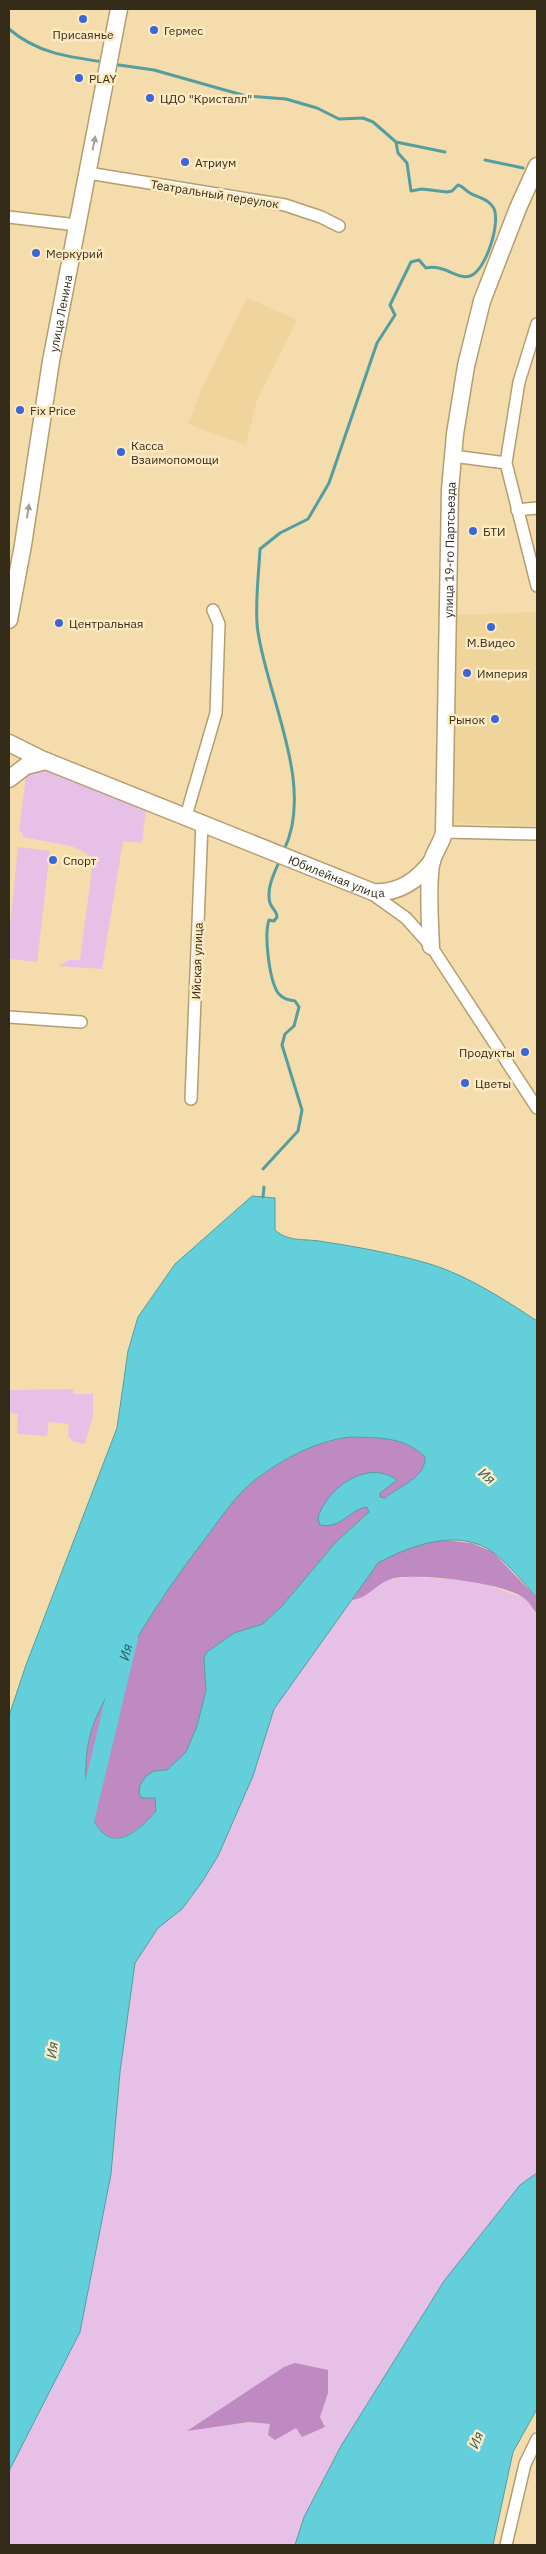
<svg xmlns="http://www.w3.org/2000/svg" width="546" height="2554" font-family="'IBM Plex Sans',sans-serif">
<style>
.built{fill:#efd49c}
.green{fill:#e6c0e7;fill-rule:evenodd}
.forest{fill:#bf89c1}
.water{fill:#62cfdb;stroke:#549ea0;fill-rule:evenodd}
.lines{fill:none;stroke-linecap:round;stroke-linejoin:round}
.stream{stroke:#549ea0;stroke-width:3}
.river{stroke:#62cfdb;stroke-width:18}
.street-casing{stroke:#b49e6f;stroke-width:14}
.secondary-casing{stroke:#b49e6f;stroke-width:19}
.street{stroke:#fff;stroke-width:11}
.secondary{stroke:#fff;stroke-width:16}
.oneway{fill:#a4a097}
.poi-dot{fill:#3b66d7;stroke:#fdeac3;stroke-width:2}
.labels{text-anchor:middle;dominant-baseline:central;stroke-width:5;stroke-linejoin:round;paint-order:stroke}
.poi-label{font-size:12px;fill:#342b18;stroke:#fdeac3;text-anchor:start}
.street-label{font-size:12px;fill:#342b18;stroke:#fdeac3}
.water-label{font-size:14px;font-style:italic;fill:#2e5e63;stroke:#fdeac3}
</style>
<rect width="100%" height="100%" fill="#f4dcac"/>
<path class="built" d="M247,298L297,320L257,400L246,445L188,424L203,386Z
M537,612V826L450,823L457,615Z"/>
<path class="green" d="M47,769L146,809L142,843L123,841L102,969L58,966L69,960H80L92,868L90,858L86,853L71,846L22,837L23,833L19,832L26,776L32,772Z
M18,847L50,851L37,962L9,959V935Z
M73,1389V1394H93V1416L85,1444L71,1441V1438L68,1437L69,1424L49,1422L47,1436L17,1434L18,1414L9,1413V1390Z
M413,1577L468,1580L487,1585L525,1598L537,1614V2173L520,2185L444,2281L341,2446L304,2517L295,2545H9V2471L111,2174L120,2072L135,1963L158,1928L182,1909L202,1882L218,1856L253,1776L274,1709L352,1600C368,1598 366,1591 378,1584C389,1578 401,1578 413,1577ZM328,2393L320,2417L325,2427L296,2428L268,2435L271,2424L249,2422L188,2430Z"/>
<path class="forest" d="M350,1437C378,1438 404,1436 425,1457C426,1478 399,1486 385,1498L380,1497V1493L397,1480L373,1473L352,1514L358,1508L367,1507L369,1512L335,1543L283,1605L263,1624L234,1633L207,1652L204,1658L206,1690L197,1726L186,1752L174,1765L167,1770L154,1771L148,1796L155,1798L156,1811C91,1887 76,1782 91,1732C95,1717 104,1702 111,1687C137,1633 171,1583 208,1535C222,1516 236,1495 255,1480C282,1459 317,1441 350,1437Z
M444,1540L472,1543L493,1552L537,1598V1614C533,1609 530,1603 525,1599C508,1583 414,1572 391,1579C374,1585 369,1598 352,1600C360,1589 368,1574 377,1564C391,1549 425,1543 444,1540Z
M295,2363L328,2370V2393L320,2417L325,2427L302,2437L296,2428L275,2440L268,2435L270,2424L249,2422L187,2431L284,2367Z"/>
<path class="water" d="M252,1196L275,1198V1230C289,1243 307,1238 325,1242C359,1247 401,1255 433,1265C468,1276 507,1301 537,1321V1598C524,1583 510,1566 494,1553C460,1527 411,1545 378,1563L274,1709L253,1776L218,1856L202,1882L182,1909L158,1928L135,1963L120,2072L111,2174L80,2332L9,2471V1716L26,1665L117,1428L128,1351L138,1317L175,1264ZM350,1437C378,1438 404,1436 425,1457C426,1478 399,1486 385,1498L380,1497V1493L397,1480C367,1458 326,1489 318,1518L320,1525C343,1529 349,1509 367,1507L369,1512L335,1543L283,1605L263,1624L234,1633L207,1652L204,1658L206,1690L197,1726L186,1752L167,1770L154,1771L146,1776L140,1785L139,1794L142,1798H155L156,1811C91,1888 76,1782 91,1732C95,1717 104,1702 111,1687C137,1633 171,1583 208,1535C222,1516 236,1495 255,1480C282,1459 316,1441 350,1437Z
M537,2173V2409L513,2452L493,2545H295L304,2517L341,2446L444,2281L520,2185Z"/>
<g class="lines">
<path class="stream" d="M9,29C37,53 68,57 104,62
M112,64L154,70L246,96L286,99L317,108L339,119L363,118L373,122L396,142L398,153L407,163L411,191L422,189L447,192L452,191L458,185C464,187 465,190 470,193C478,198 487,198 493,207C502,220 486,271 470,276C457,280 445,264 426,268L419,260L411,262L390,305L395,315L377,343L329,483L308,519L280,533L260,549C259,573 254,609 258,632C268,699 315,786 284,850
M396,142L445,152
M485,160L523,168
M263,1169L298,1131L302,1110L282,1045L285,1034L294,1026L299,1007L295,1001C288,1000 283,999 278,993C269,979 264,935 269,920L274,921L277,917C277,911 272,909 270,903C266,889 274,873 280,860
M263,1197L264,1187"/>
<path class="river" id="s1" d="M83,1829L129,1638"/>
<defs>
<path id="street" d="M88,173L285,205L321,217L339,226
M9,217L77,225
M537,324L519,382L506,463L537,586
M453,456L506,463
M517,510L537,508
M186,816L216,713L219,624L213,610
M444,832L537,834
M371,893L406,918L431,946L537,1108
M9,1017L81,1022
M191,1099L202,823
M506,2545L525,2464L537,2439"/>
<g id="secondary">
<path id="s2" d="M9,620L23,545L51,361L119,9"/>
<path id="s3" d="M9,743L41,759L373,892C398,894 418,880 432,861"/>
<path d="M9,779L26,766L46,761"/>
<path id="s4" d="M431,946C430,925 427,879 432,861C435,850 442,843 444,832L450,490L455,434L466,366L482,301L518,208L537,166"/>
</g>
</defs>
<use href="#street" class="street-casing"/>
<use href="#secondary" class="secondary-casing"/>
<use href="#street" class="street"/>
<use href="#secondary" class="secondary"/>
</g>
<defs><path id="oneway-solid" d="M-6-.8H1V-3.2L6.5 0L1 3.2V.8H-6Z" transform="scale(1.25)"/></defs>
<g class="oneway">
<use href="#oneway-solid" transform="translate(94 143) rotate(-79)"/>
<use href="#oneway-solid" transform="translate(28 511) rotate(-81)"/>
</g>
<g class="poi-dot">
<circle cx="83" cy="19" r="5"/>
<circle cx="154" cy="30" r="5"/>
<circle cx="79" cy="78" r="5"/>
<circle cx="150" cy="98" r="5"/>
<circle cx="185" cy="162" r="5"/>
<circle cx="36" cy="253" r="5"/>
<circle cx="20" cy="410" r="5"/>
<circle cx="121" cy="452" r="5"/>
<circle cx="473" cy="531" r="5"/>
<circle cx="59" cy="623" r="5"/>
<circle cx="491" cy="627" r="5"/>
<circle cx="467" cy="673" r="5"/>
<circle cx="495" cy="719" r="5"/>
<circle cx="53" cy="860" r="5"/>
<circle cx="525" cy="1052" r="5"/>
<circle cx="465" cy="1083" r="5"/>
</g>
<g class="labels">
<g class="poi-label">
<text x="164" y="30">Гермес</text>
<text x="83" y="34" text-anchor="middle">Присаянье</text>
<text x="89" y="78">PLAY</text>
<text x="160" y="98">ЦДО "Кристалл"</text>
<text x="195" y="162">Атриум</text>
<text x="46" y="253">Меркурий</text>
<text x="30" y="410">Fix Price</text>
<text x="131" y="445">Касса<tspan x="131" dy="14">Взаимопомощи</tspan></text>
<text x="483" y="531">БТИ</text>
<text x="69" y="623">Центральная</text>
<text x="491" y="642" text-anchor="middle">М.Видео</text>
<text x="477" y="673">Империя</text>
<text x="485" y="719" text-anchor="end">Рынок</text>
<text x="63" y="860">Спорт</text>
<text x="515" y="1052" text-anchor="end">Продукты</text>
<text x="475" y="1083">Цветы</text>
</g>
<g class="street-label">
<text transform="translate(215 194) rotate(9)">Театральный переулок</text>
<text stroke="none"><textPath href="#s2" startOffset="311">улица Ленина</textPath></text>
<text stroke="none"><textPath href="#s4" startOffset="399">улица 19-го Партсъезда</textPath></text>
<text stroke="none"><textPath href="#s3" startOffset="354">Юбилейная улица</textPath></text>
<text transform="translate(197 961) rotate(-88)">Ийская улица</text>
</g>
<g class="water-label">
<text transform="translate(487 1476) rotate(39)">Ия</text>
<text stroke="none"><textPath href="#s1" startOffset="182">Ия</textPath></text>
<text transform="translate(52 2050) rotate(-83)">Ия</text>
<text transform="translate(476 2440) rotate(-68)">Ия</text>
</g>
</g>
<rect width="546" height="2554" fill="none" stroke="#342b18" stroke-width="20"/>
</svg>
